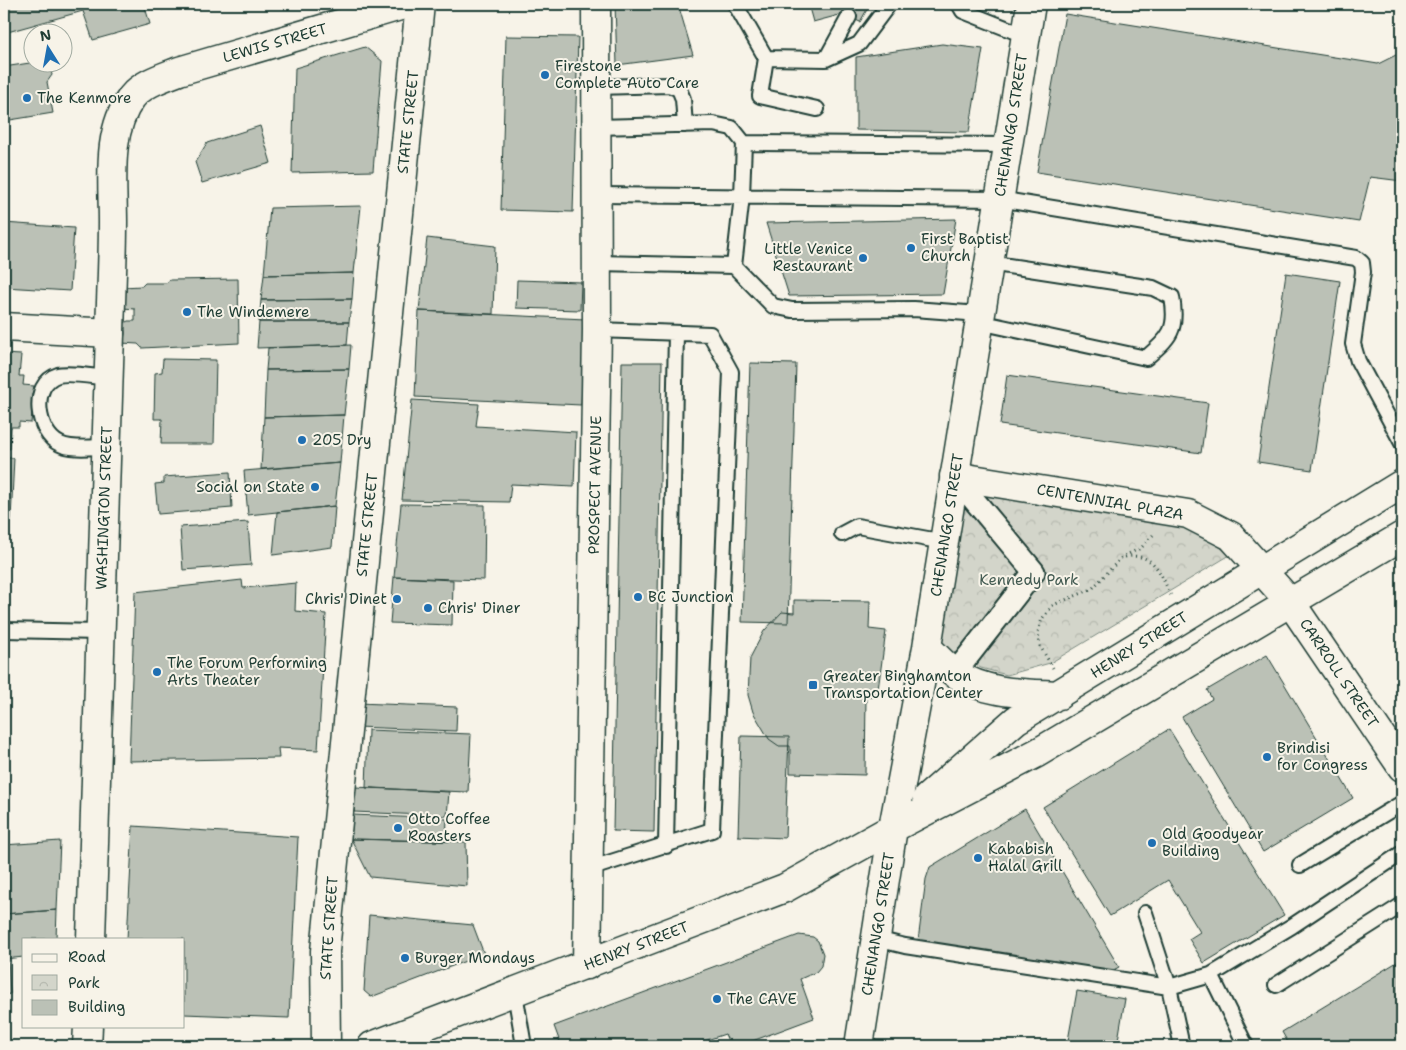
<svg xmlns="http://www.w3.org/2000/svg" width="1406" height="1050" font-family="'Shantell Sans',sans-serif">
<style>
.park{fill:url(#park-crowns);stroke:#79897f}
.building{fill:#bbc1b6;stroke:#1f3d34}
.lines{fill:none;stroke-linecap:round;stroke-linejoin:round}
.service-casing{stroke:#1f3d34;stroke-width:18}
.pedestrian-casing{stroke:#1f3d34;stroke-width:25}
.minor-casing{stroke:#1f3d34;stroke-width:31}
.tertiary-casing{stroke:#1f3d34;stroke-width:31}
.path{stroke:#1f3d34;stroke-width:3;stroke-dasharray:1 4;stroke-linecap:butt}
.service{stroke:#f7f3e8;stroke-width:14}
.pedestrian{stroke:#f7f3e8;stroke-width:21}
.minor{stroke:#f7f3e8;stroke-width:28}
.tertiary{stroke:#f7f3e8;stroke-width:28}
.poi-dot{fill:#1f6fb2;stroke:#f7f3e8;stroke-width:2}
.labels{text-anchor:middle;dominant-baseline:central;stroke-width:4;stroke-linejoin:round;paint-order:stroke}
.street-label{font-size:15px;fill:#1f3d34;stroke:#f7f3e8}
.poi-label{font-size:15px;fill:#1f3d34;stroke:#f7f3e8;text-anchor:start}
.park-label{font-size:15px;fill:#435b52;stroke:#f7f3e8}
</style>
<defs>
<pattern id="park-crowns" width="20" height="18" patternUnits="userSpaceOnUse" patternTransform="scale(1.25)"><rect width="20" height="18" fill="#d3d5ca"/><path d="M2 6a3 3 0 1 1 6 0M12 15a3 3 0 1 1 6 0" fill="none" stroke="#b5b8ae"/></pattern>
</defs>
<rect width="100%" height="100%" fill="#f7f3e8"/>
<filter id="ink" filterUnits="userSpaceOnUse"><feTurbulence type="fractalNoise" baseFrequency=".02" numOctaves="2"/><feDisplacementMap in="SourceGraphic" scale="10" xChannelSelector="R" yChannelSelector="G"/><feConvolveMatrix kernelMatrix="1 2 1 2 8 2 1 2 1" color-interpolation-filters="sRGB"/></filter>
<g filter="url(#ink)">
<path class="park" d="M960,484L1190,524L1230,555L1050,663L1007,675L981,668L937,643Z"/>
<path class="building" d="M4,4H144L150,24L93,40L83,11L4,33Z
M160,4H183L162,10Z
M615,4H678L693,55L617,65Z
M808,4H870L860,22L843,14L813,22Z
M1065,14L1378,64L1402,52V181L1370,177L1359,222L1037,172Z
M506,36L578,37L573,212L501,210Z
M942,44L983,49L969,132L856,130V57Z
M365,47L382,61L373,171L292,173L295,68Z
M36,62H45L50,66L52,75L47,82L53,113L4,121V67Z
M260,126L271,163L202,183L195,162L207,143Z
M361,206L354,273L264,275L270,208Z
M956,219L943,294L789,296L766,223Z
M4,223L74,228L70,291L4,287Z
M427,238L495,246L493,314L419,311Z
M354,273L352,299L261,300L264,275Z
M1286,273L1340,281L1312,470L1258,462Z
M238,279L239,343L142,348L138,344L121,343L120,325L128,321H135V309L123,308L122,287L142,286L145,283H166L170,280Z
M517,280L581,282L580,310L516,308Z
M352,299L349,322H259L261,300Z
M419,311L585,319L581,405L415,397Z
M259,322H349L347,345L257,348Z
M351,345L349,369L266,370L268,348Z
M4,354L21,355L19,376H24L23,385L34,386L31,423L19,422V427H11L10,449L4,448Z
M163,359L216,360L214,444H161L162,419H154L155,373L162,372Z
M622,362H662L654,832L613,831Z
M750,363L796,364L788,623L742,622Z
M349,369L344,415L264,417L266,370Z
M1007,375L1208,403L1201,453L1000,425Z
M412,400L479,404L476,426L576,432L574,487L511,484L509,502L402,500Z
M344,415L340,463L261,469L264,417Z
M4,458H14L11,520H4Z
M340,463L335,506L248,515L244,471Z
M230,472L232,508L158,514L155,484L164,483V477Z
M401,504L485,505L484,580L394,577Z
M335,506L332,547L273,555L277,512Z
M248,522L251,565L183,570L180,527Z
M394,577L453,580L452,625L390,623Z
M242,580L243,588L296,583L295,611L326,614L318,750L278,748L279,758L129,761L135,592Z
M794,600L870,601L869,629L886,631L877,697L866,696L865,775L790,773V746H779L769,739L753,712L748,695L750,658L764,631L782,612L794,613Z
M1267,655L1353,798L1263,852L1182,717L1212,699L1207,690Z
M358,703L457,707L456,731L357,727Z
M1169,729L1284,915L1204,963L1189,939L1200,932L1168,880L1110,916L1043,807Z
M368,730L471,734L468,792L366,788Z
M741,736L789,737L785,838L738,836Z
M355,787L449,792L447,816L354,812Z
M1025,809L1119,967L1108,973L918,941L926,879L930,867Z
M353,815L447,819L446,841L351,839Z
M133,826L298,837L289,1018L184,1014V939H127Z
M351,839L466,842L467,886L370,877Z
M60,841L57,910L4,914V845Z
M57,910L56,939H24V957L4,959V914Z
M369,915L473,925L484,954L371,997L364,991Z
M799,935L813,937L818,941L823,954L821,966L816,972L800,979L814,1018L739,1046H730L725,1034L704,1041L706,1046H559L561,1045L554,1026Z
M8,958L10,994L4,995V959Z
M1402,959V1046H1290L1282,1032Z
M1077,991L1125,999L1117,1046H1067Z"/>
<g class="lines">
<defs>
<path id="service" d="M735,4L766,58L826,59L849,17
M959,4L963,11L1026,36
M766,58L760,96L817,109
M826,59L859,44L889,4
M597,87L669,85L679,89L683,99L685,125
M744,143L1008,145
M598,195L999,199L1356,258L1362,263L1363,272L1353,344L1358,361L1402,443
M597,263L734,266L742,196L744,143L732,128L713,124L597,127
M734,266L773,306L792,310L914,309L980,314
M979,322L1146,358C1170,337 1178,330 1172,297L1153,288L989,263
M106,447C93,447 72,450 60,444C37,434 29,384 58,375C69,372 96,377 108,378
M842,534L857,526L944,542
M4,630L100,632
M666,846L676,333
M1300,865L1402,803
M589,869L712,830L731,372L710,334L597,330
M876,939L905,946L1169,987L1145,913
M1211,975L1292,926L1402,853
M1276,985L1402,905
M515,993L524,1046
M1182,1046L1169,987L1211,975L1246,1046"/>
<path id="pedestrian" d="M954,476L1034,572L955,673"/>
<path id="minor" d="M954,476L1188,514L1231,536L1291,603L1402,767
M91,939L110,333
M587,965L597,330L596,4
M87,1046L88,1026"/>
<path id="tertiary" d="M4,327L110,333C111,296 113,259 113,222C113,181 106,132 132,97C143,83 164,77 179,71L407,4
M927,647C936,656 946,667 956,674C986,694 1024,693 1059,695
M927,798L1016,720L1402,484
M326,1046L325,951L420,4
M372,1046L785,888L893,828L1037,753L1402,536
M859,1046L893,828L927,647L1031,4"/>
</defs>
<use href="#service" class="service-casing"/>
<use href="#pedestrian" class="pedestrian-casing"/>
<use href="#minor" class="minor-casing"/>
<use href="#tertiary" class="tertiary-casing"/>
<path class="path" d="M1125,557C1155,552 1160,573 1171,596
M1053,668L1040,646L1038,632L1042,619L1053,605L1092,589L1122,557L1141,548L1153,535"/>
<use href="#service" class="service"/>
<use href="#pedestrian" class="pedestrian"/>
<use href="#minor" class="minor"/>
<use href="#tertiary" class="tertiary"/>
</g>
</g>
<g class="poi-dot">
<circle cx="545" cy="75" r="5"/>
<circle cx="27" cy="98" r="5"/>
<circle cx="911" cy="248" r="5"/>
<circle cx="863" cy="258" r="5"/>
<circle cx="187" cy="312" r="5"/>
<circle cx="302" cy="440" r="5"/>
<circle cx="315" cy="487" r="5"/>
<circle cx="638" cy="597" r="5"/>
<circle cx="397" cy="599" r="5"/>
<circle cx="428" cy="608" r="5"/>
<circle cx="157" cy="672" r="5"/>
<rect x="808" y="680" width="10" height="10" rx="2.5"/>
<circle cx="1267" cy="757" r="5"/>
<circle cx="398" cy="828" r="5"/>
<circle cx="1152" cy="843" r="5"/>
<circle cx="978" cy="858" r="5"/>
<circle cx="405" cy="958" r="5"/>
<circle cx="717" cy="999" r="5"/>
</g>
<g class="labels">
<g class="street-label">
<text transform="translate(275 43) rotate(-16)">LEWIS STREET</text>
<text transform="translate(408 122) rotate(-84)">STATE STREET</text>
<text transform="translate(1011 125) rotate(-81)">CHENANGO STREET</text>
<text transform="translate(595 485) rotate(-89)">PROSPECT AVENUE</text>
<text transform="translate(1110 502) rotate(10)">CENTENNIAL PLAZA</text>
<text transform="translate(104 508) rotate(-88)">WASHINGTON STREET</text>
<text transform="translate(367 525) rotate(-84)">STATE STREET</text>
<text transform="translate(947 525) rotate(-81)">CHENANGO STREET</text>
<text transform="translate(1139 645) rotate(-32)">HENRY STREET</text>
<text transform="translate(1339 673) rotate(56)">CARROLL STREET</text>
<text transform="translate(878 924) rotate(-81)">CHENANGO STREET</text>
<text transform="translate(329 928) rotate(-86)">STATE STREET</text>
<text transform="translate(636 946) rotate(-21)">HENRY STREET</text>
</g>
<g class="poi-label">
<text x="555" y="66">Firestone<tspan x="555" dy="17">Complete Auto Care</tspan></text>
<text x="37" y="98">The Kenmore</text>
<text x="921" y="239">First Baptist<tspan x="921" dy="17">Church</tspan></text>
<text x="853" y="249" text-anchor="end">Little Venice<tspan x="853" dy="17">Restaurant</tspan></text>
<text x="197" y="312">The Windemere</text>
<text x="312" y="440">205 Dry</text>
<text x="305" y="487" text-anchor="end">Social on State</text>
<text x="648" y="597">BC Junction</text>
<text x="387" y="599" text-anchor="end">Chris' Dinet</text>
<text x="438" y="608">Chris' Diner</text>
<text x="167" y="663">The Forum Performing<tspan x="167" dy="17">Arts Theater</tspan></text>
<text x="823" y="676">Greater Binghamton<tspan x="823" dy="17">Transportation Center</tspan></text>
<text x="1277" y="748">Brindisi<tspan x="1277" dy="17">for Congress</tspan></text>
<text x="408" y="819">Otto Coffee<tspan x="408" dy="17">Roasters</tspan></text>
<text x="1162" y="834">Old Goodyear<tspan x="1162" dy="17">Building</tspan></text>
<text x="988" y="849">Kababish<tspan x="988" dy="17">Halal Grill</tspan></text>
<text x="415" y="958">Burger Mondays</text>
<text x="727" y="999">The CAVE</text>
</g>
<g class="park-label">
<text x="1029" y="580">Kennedy Park</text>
</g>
</g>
<rect width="1406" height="1050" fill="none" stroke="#f7f3e8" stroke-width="20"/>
<rect x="10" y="10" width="1386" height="1030" fill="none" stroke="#1f3d34" stroke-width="2" filter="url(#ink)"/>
<rect x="22" y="938" width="162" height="90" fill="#f7f3e8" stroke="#a1aaa0"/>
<rect x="32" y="954" width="25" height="8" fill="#f7f3e8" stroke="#a1aaa0"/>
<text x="68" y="962" font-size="15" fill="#1f3d34">Road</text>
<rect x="32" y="975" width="25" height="15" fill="url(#park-crowns)" stroke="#a1aaa0"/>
<text x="68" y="988" font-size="15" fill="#1f3d34">Park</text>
<rect x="32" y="1000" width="25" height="15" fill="#bbc1b6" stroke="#a1aaa0"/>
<text x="68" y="1012" font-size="15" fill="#1f3d34">Building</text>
<g transform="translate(48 48) rotate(349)"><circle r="24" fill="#f7f3e8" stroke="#a1aaa0"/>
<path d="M0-4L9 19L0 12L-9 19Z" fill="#1f6fb2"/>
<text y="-8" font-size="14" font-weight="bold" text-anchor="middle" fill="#1f3d34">N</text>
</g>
</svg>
